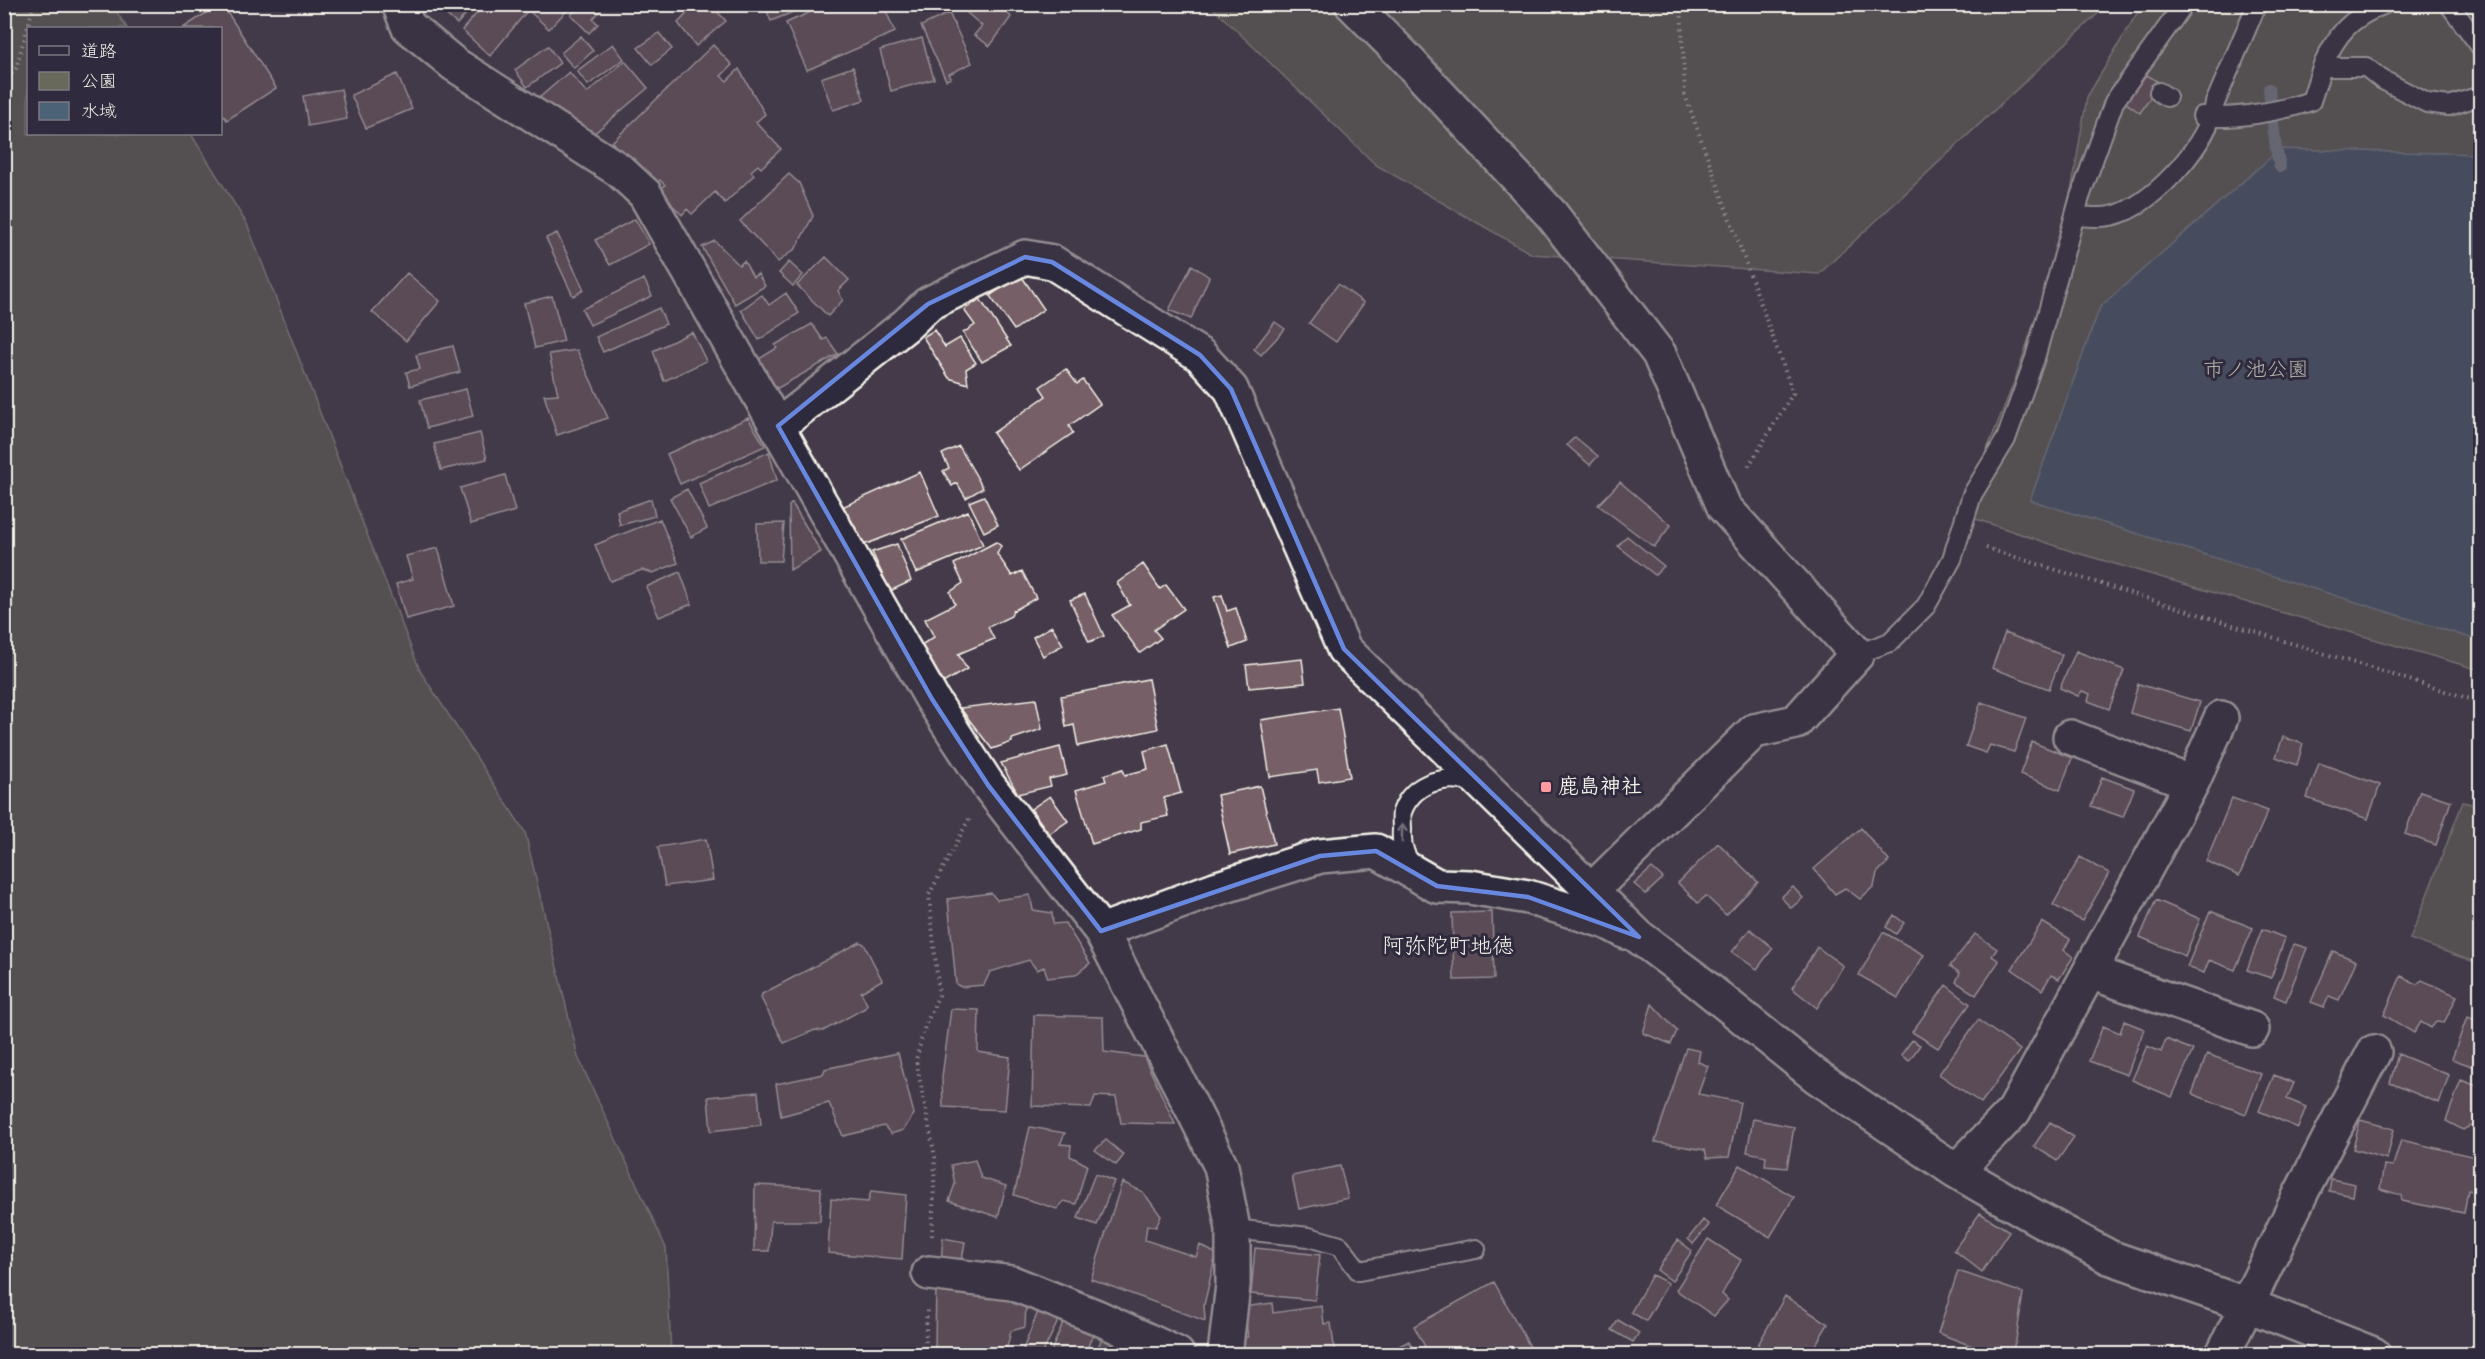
<svg xmlns="http://www.w3.org/2000/svg" width="2485" height="1359" font-family="Mynerve,'Klee One',sans-serif">
<style>
.green{fill:#68695b;stroke:#aeada2;stroke-width:1.5}
.water{fill:#4c6377;stroke:#8f9ca4;stroke-width:1.5}
.lines{fill:none;stroke-linecap:round;stroke-linejoin:round}
.stream{stroke:#8f9ca4;stroke-width:12}
.building{fill:#765e66;stroke:#f4f1e8;stroke-width:1.5}
.lane-casing{stroke:#f4f1e8;stroke-width:22}
.street-casing{stroke:#f4f1e8;stroke-width:38}
.path{stroke:#f4f1e8;stroke-width:4;stroke-dasharray:1.5 4.5;stroke-linecap:butt}
.lane{stroke:#2f2a3d;stroke-width:18}
.street{stroke:#2f2a3d;stroke-width:33}
.oneway{stroke:#747079}
.marked{fill:none;stroke:#6887de;stroke-width:4.5;stroke-linejoin:round}
.poi-dot{fill:#ff9aa2;stroke:#2f2a3d;stroke-width:2}
.labels{text-anchor:middle;dominant-baseline:central;stroke-width:6;stroke-linejoin:round;paint-order:stroke}
.park-label{font-size:21px;fill:#b5b4a9;stroke:#2f2a3d}
.poi-label{font-size:21px;font-weight:bold;fill:#f4f1e8;stroke:#2f2a3d;text-anchor:start}
.neighbourhood-label{font-size:22px;fill:#f4f1e8;stroke:#2f2a3d}
</style>
<rect width="100%" height="100%" fill="#443a49"/>
<filter id="ink" filterUnits="userSpaceOnUse"><feTurbulence type="fractalNoise" baseFrequency=".0167" numOctaves="2"/><feDisplacementMap in="SourceGraphic" scale="12" xChannelSelector="R" yChannelSelector="G"/><feConvolveMatrix kernelMatrix="1 2 1 2 8 2 1 2 1" color-interpolation-filters="sRGB"/></filter>
<g filter="url(#ink)">
<path class="green" d="M5,4L112,5L127,28H28V134H191L247,224L420,671L525,832L578,1057L666,1248L671,1354H5Z
M1210,5H2107L1819,274L1532,254L1376,165Z
M2142,5H2480V670L2074,552L1961,514L2015,380L2046,287L2072,186L2087,97Z
M2463,802L2480,806V964L2410,939Z"/>
<path class="water" d="M2280,149L2480,154V641L2030,500L2100,307Z"/>
<g class="lines">
<path class="stream" d="M2269,89L2276,149L2280,167"/>
</g>
<path class="building" d="M220,4H222L276,88L227,120L220,111V28H183Z
M448,4H475L457,24L442,11Z
M485,4H573L549,29L528,10L490,56L462,30Z
M582,4H606L593,19L598,24L589,33L571,15Z
M696,4H710L726,21L696,46L678,23Z
M764,4H813L771,21Z
M829,4H883L895,32L807,70L786,23Z
M972,4H1000L1011,17L990,46L974,35L982,26L966,12Z
M949,13L972,63L949,74L951,78L946,80L921,26Z
M659,33L672,49L652,65L638,48Z
M581,36L593,51L574,68L561,53Z
M922,38L934,79L891,91L880,50Z
M613,44L624,59L588,85L577,71Z
M713,45L732,65L721,76L727,81L739,69L765,114L756,122L781,149L761,168L758,165L751,171L754,175L725,203L715,192L692,214L687,209L682,215L659,191L665,185L660,180L654,185L612,149L614,144L612,142Z
M548,46L560,63L527,87L515,70Z
M625,61L648,88L591,136L539,98L569,72L587,93Z
M853,67L864,100L833,110L821,78Z
M397,74L412,109L366,128L351,95Z
M2145,74L2160,83L2140,113L2125,102Z
M341,89L347,119L308,126L303,96Z
M789,174L799,183L813,216L796,248L778,262L740,221Z
M635,219L649,244L610,265L595,240Z
M557,233L584,290L573,296L546,238Z
M715,241L739,265L744,261L753,277L758,274L765,286L735,304L702,247Z
M826,257L849,280L838,291L843,300L828,316L797,285Z
M789,262L803,275L793,286L779,273Z
M1192,265L1209,277L1191,319L1169,310Z
M407,273L440,301L406,341L372,312Z
M1020,274L1044,309L1014,330L990,296Z
M644,279L652,296L590,325L582,309Z
M1338,284L1364,303L1336,342L1309,323Z
M786,293L799,313L759,340L741,310L762,295L769,305Z
M552,296L564,341L535,348L524,303Z
M980,299L1011,346L982,362L963,333L975,325L964,310Z
M659,308L666,324L603,352L596,337Z
M1275,322L1285,329L1261,355L1254,349Z
M812,324L823,340L827,338L838,354L776,389L759,359L777,348L775,345Z
M934,330L945,347L960,338L976,363L966,369L968,384L949,378L923,337Z
M692,332L706,361L664,381L653,351Z
M453,346L460,372L410,386L406,372L420,369L416,355Z
M577,350L608,418L557,435L544,395L558,394L549,354Z
M1066,369L1077,384L1083,380L1100,404L1069,426L1073,433L1019,470L993,433L1046,396L1040,387Z
M466,389L473,416L427,428L420,400Z
M748,418L765,446L680,484L667,454Z
M480,433L487,459L441,470L434,444Z
M1575,437L1598,456L1590,465L1567,445Z
M959,446L983,488L966,498L957,483L952,486L943,471L949,468L942,454Z
M769,452L777,480L709,509L699,483Z
M920,472L939,516L864,545L842,507Z
M505,475L515,511L471,524L460,488Z
M1620,482L1671,525L1654,547L1598,505Z
M687,489L707,528L691,537L670,498Z
M984,496L998,525L984,532L969,502Z
M651,499L655,516L620,525L617,511Z
M792,503L821,552L790,570L789,506Z
M968,511L983,545L916,573L901,539Z
M660,519L678,563L653,573L642,570L610,581L595,545Z
M784,523L781,561H758L757,524Z
M1627,536L1664,566L1655,575L1618,546Z
M996,542L1001,546L997,554L1012,576L1022,571L1036,598L1013,611L1011,616L988,627L994,639L958,654L967,669L943,683L921,645L934,637L925,619L955,604L950,592L963,583L954,564Z
M897,544L911,581L890,591L872,552Z
M438,548L454,606L406,619L396,584L413,579L406,556Z
M1143,564L1160,589L1166,585L1184,609L1154,630L1161,638L1140,653L1112,615L1130,605L1117,583Z
M680,572L692,604L659,617L646,587Z
M1085,594L1104,636L1089,642L1070,600Z
M1222,595L1227,611L1236,608L1247,642L1231,648L1214,597Z
M1052,626L1063,645L1043,656L1033,637Z
M2005,633L2062,655L2049,689L1992,668Z
M2076,651L2124,670L2109,709L2088,701L2090,694L2082,691L2078,696L2060,688Z
M1302,659L1305,683L1249,688L1246,665Z
M1148,679L1158,729L1078,746L1074,725L1066,727L1061,696Z
M2138,684L2200,702L2191,731L2130,713Z
M1036,699L1042,729L1012,739V742L992,749L960,708Z
M1981,702L2026,718L2014,752L1990,745L1986,753L1966,746Z
M1338,708L1350,777L1319,782L1317,770L1270,777L1261,720Z
M2283,737L2303,744L2297,765L2276,757Z
M2032,742L2072,758L2060,790L2020,774Z
M1168,744L1181,793L1164,798L1168,816L1141,822V829L1092,844L1076,790L1106,781L1104,775L1123,769L1125,775L1148,769L1144,751Z
M1060,747L1067,775L1049,779L1051,786L1018,794L1001,763Z
M2319,763L2380,785L2368,819L2307,798Z
M2102,777L2134,789L2123,817L2091,806Z
M1260,786L1274,844L1230,854L1217,795Z
M2420,791L2451,801L2436,845L2405,834Z
M1050,796L1068,821L1049,834L1031,809Z
M2232,798L2268,811L2239,876L2206,861Z
M1861,828L1889,861L1877,873L1874,886L1860,899L1845,888L1835,894L1814,869Z
M706,839L713,880L665,886L658,847Z
M1718,843L1758,882L1726,915L1706,896L1698,903L1678,883Z
M2080,857L2109,873L2082,921L2053,905Z
M1652,868L1663,878L1646,894L1634,884Z
M1793,887L1803,898L1791,908L1781,897Z
M991,893L997,900L1030,895L1033,910L1052,913L1053,924L1065,923L1090,963L1075,975L1048,978L1044,967L1037,970L1029,960L990,972L984,985L961,987L956,984L948,899Z
M2156,900L2200,919L2185,956L2140,937Z
M2210,911L2253,928L2235,970L2209,960L2204,973L2187,967Z
M1492,912L1494,979L1454,980L1452,913Z
M1894,915L1904,923L1896,934L1886,927Z
M2042,922L2070,939L2064,950L2073,957L2059,979L2051,975L2042,990L2012,969Z
M1750,929L1773,948L1757,969L1732,952Z
M2262,929L2285,938L2271,978L2247,970Z
M1883,932L1924,955L1898,998L1859,975Z
M1975,934L1997,949L1992,956L1999,961L1976,995L1956,982L1960,973L1950,966Z
M860,942L864,944L882,980L861,992L867,1004L865,1008L823,1031L815,1030L784,1043L761,998L762,994Z
M2294,944L2307,948L2286,1001L2274,996Z
M1817,947L1843,966L1817,1008L1792,988Z
M2333,951L2356,961L2339,1000L2329,996L2324,1007L2311,1002Z
M2401,976L2417,984L2422,980L2457,996L2444,1023L2436,1022L2431,1028L2421,1022L2414,1033L2384,1015Z
M1946,985L1970,1004L1938,1048L1912,1032Z
M1652,1004L1677,1031L1671,1044L1643,1033Z
M951,1009L979,1010L978,1052L1010,1057L1005,1110L943,1107L942,1077Z
M1034,1015L1103,1017L1104,1052L1144,1057L1175,1124L1121,1123L1116,1097L1095,1096L1091,1108L1032,1106Z
M2467,1017L2480,1021V1069L2452,1059Z
M1978,1020L2020,1050L1981,1103L1939,1074Z
M2124,1021L2144,1029L2127,1075L2089,1061L2103,1026L2120,1033Z
M2166,1039L2193,1050L2172,1097L2132,1080L2147,1046L2161,1052Z
M1912,1040L1920,1045L1909,1061L1901,1055Z
M1686,1048L1700,1051L1698,1062L1708,1066L1698,1094L1740,1102L1729,1157L1707,1158L1705,1150L1655,1142Z
M898,1053L914,1114L903,1130L891,1134L884,1126L843,1136L829,1103L781,1116L776,1084L823,1074L825,1069Z
M2207,1054L2261,1074L2246,1114L2192,1094Z
M2398,1054L2449,1075L2439,1103L2390,1083Z
M2274,1075L2294,1083L2287,1099L2306,1107L2298,1128L2259,1111Z
M2461,1080L2480,1087V1129L2470,1126L2463,1130L2446,1121Z
M758,1092L761,1125L711,1131L708,1097Z
M1753,1119L1794,1127L1787,1168L1765,1166L1766,1156L1747,1152Z
M2360,1120L2394,1129L2387,1159L2353,1149Z
M2050,1122L2074,1137L2057,1161L2034,1146Z
M1030,1127L1065,1133L1060,1144L1071,1145L1070,1156L1087,1165L1076,1204L1064,1201L1057,1209L1014,1195Z
M1106,1140L1124,1155L1116,1165L1095,1150Z
M2401,1140L2480,1158V1192L2468,1190L2464,1213L2402,1201L2401,1195L2380,1189L2384,1165L2393,1166Z
M975,1160L981,1178L1006,1186L998,1217L949,1201L955,1184L951,1165Z
M1740,1165L1794,1197L1770,1237L1716,1205Z
M1340,1166L1348,1198L1299,1209L1292,1176Z
M1095,1174L1114,1181L1097,1225L1078,1218Z
M2331,1179L2355,1184L2353,1196L2329,1191Z
M1122,1182L1143,1192L1161,1216L1156,1227L1147,1225L1145,1240L1196,1257L1200,1245L1216,1254L1204,1305L1205,1321L1091,1279Z
M755,1185L821,1188L820,1221H771L769,1251H754Z
M871,1191L906,1195L902,1259L828,1253L831,1199L868,1202Z
M1980,1213L2009,1231L1982,1272L1954,1250Z
M1703,1220L1709,1225L1693,1244L1688,1239Z
M943,1238L965,1242L961,1265L941,1261Z
M1708,1239L1741,1260L1722,1294L1728,1300L1714,1316L1676,1290Z
M1678,1240L1692,1251L1672,1281L1657,1270Z
M1255,1248L1320,1255L1315,1300L1251,1294Z
M1958,1271L2023,1293L2016,1340L2011,1354H1985V1351L1938,1333Z
M1652,1275L1668,1283L1646,1321L1631,1312Z
M1494,1282L1534,1354H1429L1414,1326Z
M936,1285L1026,1301L1025,1327L1011,1331L1007,1347H980L982,1351L979,1354L939,1351L935,1348Z
M1785,1296L1828,1324L1810,1354H1753Z
M1272,1303L1273,1313L1322,1306L1324,1324L1331,1323L1335,1354H1241L1238,1338L1248,1337L1244,1307Z
M1039,1309L1058,1321L1042,1354H1029L1022,1352Z
M1064,1320L1094,1331L1085,1354H1050Z
M1618,1320L1639,1333L1633,1342L1612,1330Z
M1107,1328L1139,1354H1112L1097,1349Z
M1409,1341L1416,1354H1392L1393,1349Z"/>
<g class="lines">
<defs>
<path id="lane" d="M2449,4L2480,46
M2322,67C2337,33 2350,18 2385,4
M2159,92L2167,97
M2202,116C2232,120 2282,111 2311,101L2322,67H2366L2381,79L2427,103L2449,106L2480,96
M2075,216C2090,217 2106,219 2121,213C2158,199 2209,142 2215,103L2257,4
M1857,654L1890,642L1926,606L1952,559L1972,495L2006,439L2035,358L2080,197L2114,102L2184,4
M1415,868C1404,858 1401,844 1402,830C1402,824 1401,817 1402,812C1413,781 1448,773 1476,784
M1233,1229L1309,1237L1340,1246L1359,1271L1476,1249"/>
<path id="street" d="M399,4L408,26L454,64L619,170L645,194L932,699L988,785L1101,931L1195,1114L1221,1166L1233,1229V1285L1225,1354
M1352,4L1402,54L1552,215L1659,354L1724,507L1857,654L1796,722L1754,731L1592,890
M778,426L906,325L928,304L1025,257L1052,262L1200,355L1231,389L1344,649L1639,937L1694,978L1816,1076L1956,1171L2037,1218L2109,1257L2245,1304L2373,1354
M2070,737L2192,783
M1101,931L1215,889L1320,856L1376,851L1437,886L1470,887L1528,897L1607,922L1626,932
M2090,972L2252,1029
M1956,1171L2014,1111L2192,783L2221,718
M929,1273L1012,1283L1097,1317L1177,1354
M2223,1354L2302,1191L2374,1052"/>
</defs>
<use href="#lane" class="lane-casing"/>
<use href="#street" class="street-casing"/>
<path class="path" d="M1681,4L1685,95L1793,393L1748,467
M4,83L16,68L34,4
M1986,548L2480,702
M932,1236L935,1157L916,1060L925,1026L939,995L929,895L969,819
M925,1354L927,1310"/>
<use href="#lane" class="lane"/>
<use href="#street" class="street"/>
</g>
<defs><path id="oneway-shaft" d="M-6 0H5M1.5-3L5.5 0L1.5 3" fill="none" stroke-width="1.6" stroke-linecap="round" stroke-linejoin="round" transform="scale(1.5)"/></defs>
<use class="oneway" href="#oneway-shaft" transform="translate(1402 833) rotate(-89)"/>
</g>
<path d="M0 0H2485V1359H0ZM1025,257L1052,262L1200,355L1231,389L1344,649L1639,937L1528,897L1437,886L1376,851L1320,856L1101,931L988,785L932,699L778,426L928,304Z" fill="#443a49" fill-opacity=".55" fill-rule="evenodd"/>
<path class="marked" d="M1025,257L1052,262L1200,355L1231,389L1344,649L1639,937L1528,897L1437,886L1376,851L1320,856L1101,931L988,785L932,699L778,426L928,304Z"/>
<rect class="poi-dot" x="1540" y="781" width="12" height="12" rx="3"/>
<g class="labels">
<g class="park-label">
<text x="2256" y="370">市ノ池公園</text>
</g>
<g class="poi-label">
<text x="1558" y="787">鹿島神社</text>
</g>
<g class="neighbourhood-label">
<text x="1448" y="947">阿弥陀町地徳</text>
</g>
</g>
<rect width="2485" height="1359" fill="none" stroke="#2f2a3d" stroke-width="24"/>
<rect x="12" y="12" width="2461" height="1335" fill="none" stroke="#f4f1e8" stroke-width="2" filter="url(#ink)"/>
<rect x="27" y="27" width="195" height="108" fill="#2f2a3d" stroke="#7e7a81" stroke-width="1.5"/>
<rect x="39" y="46" width="30" height="9" fill="#2f2a3d" stroke="#7e7a81" stroke-width="1.5"/>
<text x="81" y="57" font-size="18" fill="#f4f1e8">道路</text>
<rect x="39" y="72" width="30" height="18" fill="#68695b" stroke="#7e7a81" stroke-width="1.5"/>
<text x="81" y="87" font-size="18" fill="#f4f1e8">公園</text>
<rect x="39" y="102" width="30" height="18" fill="#4c6377" stroke="#7e7a81" stroke-width="1.5"/>
<text x="81" y="117" font-size="18" fill="#f4f1e8">水域</text>
</svg>
